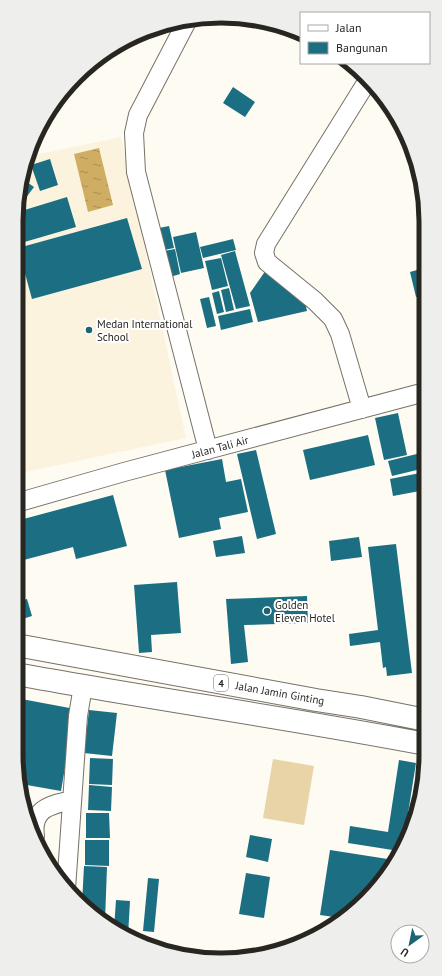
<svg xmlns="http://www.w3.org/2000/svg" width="442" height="976" font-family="'PT Sans',sans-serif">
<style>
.built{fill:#fcf3df}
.pitch{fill:#e9d4a8}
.water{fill:url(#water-ripples)}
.building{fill:#1c6f82}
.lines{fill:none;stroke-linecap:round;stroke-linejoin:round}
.minor-casing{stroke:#777267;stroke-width:20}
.highway-casing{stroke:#777267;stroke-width:24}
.minor{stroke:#fff;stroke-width:18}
.highway{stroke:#fff;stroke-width:22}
.poi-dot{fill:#1c6373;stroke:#fff;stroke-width:1.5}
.labels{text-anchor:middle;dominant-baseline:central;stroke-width:4;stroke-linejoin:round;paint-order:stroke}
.shield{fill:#fff;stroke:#686764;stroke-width:1}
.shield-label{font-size:10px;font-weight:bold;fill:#282621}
.poi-label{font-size:11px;fill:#282621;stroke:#fff;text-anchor:start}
.street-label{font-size:11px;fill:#282621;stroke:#fff}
.rim{fill:none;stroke:#282621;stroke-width:5}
</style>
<defs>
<pattern id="water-ripples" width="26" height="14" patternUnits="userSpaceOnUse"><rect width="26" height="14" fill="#cfae64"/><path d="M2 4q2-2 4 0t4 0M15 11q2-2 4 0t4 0" fill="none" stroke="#a88d52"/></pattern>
</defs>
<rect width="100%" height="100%" fill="#fefbf3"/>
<path class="built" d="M121,137L186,438L16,474V221L29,156Z"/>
<path class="pitch" d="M273,759L314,766L304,825L263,818Z"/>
<path class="water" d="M99,148L113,205L88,212L74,154Z"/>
<path class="building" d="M233,87L255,102L245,117L223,103Z
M50,159L58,185L40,191L31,165Z
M24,180L34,187L19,207L23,185Z
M67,197L76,227L21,243L16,226L18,212Z
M127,218L142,269L32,299L18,248Z
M169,226L174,248L164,250L159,228Z
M196,232L204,268L181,273L173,237Z
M233,239L236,250L203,258L200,247Z
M175,249L180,274L170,277L164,251Z
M235,251L250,306L236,309L221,255Z
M221,258L228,286L212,290L205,261Z
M424,268L425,295L416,297L410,272Z
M266,270L304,297L307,311L258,322L250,293Z
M229,288L234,310L226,312L221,290Z
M219,291L224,312L217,314L212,293Z
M209,297L216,326L207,328L200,299Z
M250,309L253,322L221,330L218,316Z
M398,413L407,455L384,460L375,418Z
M368,435L375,465L310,480L303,450Z
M256,450L276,534L257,539L237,454Z
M425,452V468L392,476L388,461Z
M222,459L226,482L241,479L248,512L219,518L221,529L179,538L165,470Z
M425,472V490L393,496L390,479Z
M113,495L127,546L76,559L73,547L16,562V521Z
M242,536L245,553L216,557L213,541Z
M359,537L362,557L331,561L329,541Z
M396,544L412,673L387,676L386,667L383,668L380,642L350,646L349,634L378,630L368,547Z
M177,582L181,633L151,635L152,652L139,653L134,585Z
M307,596L308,623L244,625L248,662L231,664L226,599Z
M27,599L32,616L16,621V602Z
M16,698L75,709L61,791L21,784L16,755Z
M89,710L117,713L112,756L84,753Z
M90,758L113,759L112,785L89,784Z
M399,760L416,763L403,845L399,851L348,843L350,826L388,832Z
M89,785L112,787L111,811L88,810Z
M86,813H109L110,838H86Z
M250,835L272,839L268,862L246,857Z
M85,840H109V866L85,865Z
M330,850L394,860L375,890L341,918L320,915Z
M84,866L107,867L105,921L82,903Z
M246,873L270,877L264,918L239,914Z
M148,878L159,879L154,932L143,931Z
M116,900L130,901L128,936L119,933L114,929Z"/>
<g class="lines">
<defs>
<path id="minor" d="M186,23L138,115L134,133L136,172L208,450
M362,409L340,334L333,319L315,301L267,262L264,253L266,244L368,80
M16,503L124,472L425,392
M35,836C31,808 51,805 72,800
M66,889L78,716L83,686"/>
<path id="highway" d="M16,645L316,700L361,707L426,720
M16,674C152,699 290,718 426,744"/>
</defs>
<use href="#minor" class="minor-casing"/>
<use href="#highway" class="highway-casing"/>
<use href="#minor" class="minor"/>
<use href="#highway" class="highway"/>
</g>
<g class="poi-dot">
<circle cx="89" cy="330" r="4"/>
<circle cx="267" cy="611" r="4"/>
</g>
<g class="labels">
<rect class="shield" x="214" y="675" width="14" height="16" rx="3"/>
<g class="shield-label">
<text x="221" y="683">4</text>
</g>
<g class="poi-label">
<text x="97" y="324">Medan International<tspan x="97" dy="13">School</tspan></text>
<text x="275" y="605">Golden<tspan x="275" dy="13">Eleven Hotel</tspan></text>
</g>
<g class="street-label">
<text transform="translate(220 447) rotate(-15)">Jalan Tali Air</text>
<text transform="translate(280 693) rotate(10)">Jalan Jamin Ginting</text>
</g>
</g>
<path d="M0 0H442V976H0ZM221 23H221A198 198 0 0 1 419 221V755A198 198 0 0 1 221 953H221A198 198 0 0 1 23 755V221A198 198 0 0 1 221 23Z" fill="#eeeeed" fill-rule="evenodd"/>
<path class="rim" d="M221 23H221A198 198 0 0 1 419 221V755A198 198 0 0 1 221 953H221A198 198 0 0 1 23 755V221A198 198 0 0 1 221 23Z"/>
<rect x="300" y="12" width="130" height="52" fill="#ffffff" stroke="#a9a8a6"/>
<rect x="308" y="25" width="20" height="6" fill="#ffffff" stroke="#a9a8a6"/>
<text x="336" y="32" font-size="12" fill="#282621">Jalan</text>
<rect x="308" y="42" width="20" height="12" fill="#1c6f82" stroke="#a9a8a6"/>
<text x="336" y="52" font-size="12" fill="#282621">Bangunan</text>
<g transform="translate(410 944) rotate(213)"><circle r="19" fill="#ffffff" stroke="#a9a8a6"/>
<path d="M0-3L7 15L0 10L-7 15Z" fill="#1c6373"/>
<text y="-6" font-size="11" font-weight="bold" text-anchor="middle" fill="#282621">U</text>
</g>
</svg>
